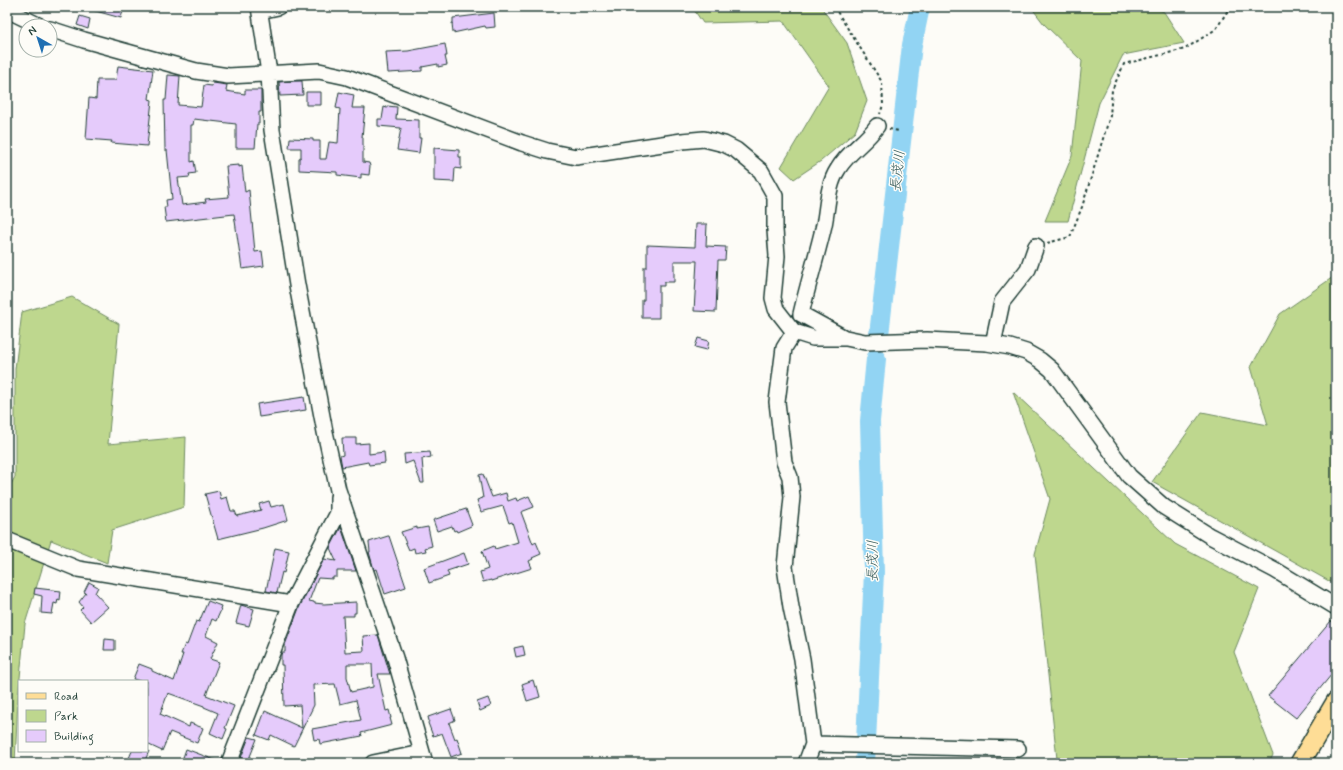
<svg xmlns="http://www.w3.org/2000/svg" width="1343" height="770" font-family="Mynerve,'Klee One',sans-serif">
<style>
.green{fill:#bed78e;stroke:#6e8a61}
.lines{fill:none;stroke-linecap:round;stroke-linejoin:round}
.river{stroke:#92d4f3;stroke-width:20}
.building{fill:#e5cbfb;stroke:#1f3d34;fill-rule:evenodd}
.minor-casing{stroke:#1f3d34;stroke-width:18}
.major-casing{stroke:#1f3d34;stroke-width:22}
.path{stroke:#1f3d34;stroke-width:2;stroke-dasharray:3 3;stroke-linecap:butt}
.minor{stroke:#fdfcf7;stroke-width:15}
.major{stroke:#fedd96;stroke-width:19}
.labels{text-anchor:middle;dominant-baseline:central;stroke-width:3;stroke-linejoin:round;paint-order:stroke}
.water-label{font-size:14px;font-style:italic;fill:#365b5a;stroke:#fdfcf7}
</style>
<rect width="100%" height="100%" fill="#fdfcf7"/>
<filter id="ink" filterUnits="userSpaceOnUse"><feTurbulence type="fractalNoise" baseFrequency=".025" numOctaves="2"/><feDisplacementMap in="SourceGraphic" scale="8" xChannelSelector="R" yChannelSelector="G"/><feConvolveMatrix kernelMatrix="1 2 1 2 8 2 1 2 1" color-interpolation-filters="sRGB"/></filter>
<g filter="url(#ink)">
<path class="green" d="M692,7H821L847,43L867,101L855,132L821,161L794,179L781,167L829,86L783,21L703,23Z
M1031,7H1153L1164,12L1184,43L1123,55L1099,103L1068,221H1045L1072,156L1082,61L1044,24Z
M1336,275V585L1152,482L1202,412L1268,425L1251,367L1280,314Z
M72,297L119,324L108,444L186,437L184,507L112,530L107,563L51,540L25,624L18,699L15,763H7V491L15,477V369L22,312Z
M1013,392L1175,544L1259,589L1234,652L1273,755L1269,763H1060L1057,759L1035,554L1050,499Z"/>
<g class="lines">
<path class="river" d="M879,335L912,45L920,7
M865,763L874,572L870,421L876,359"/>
</g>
<path class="building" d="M93,7H124L121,18L92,10Z
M494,13L495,27L486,28L485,26L453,33L452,23H453V18Z
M80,16L90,19L88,29L77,25Z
M445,44L447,56H445L447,65L438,67V64L422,67V71L388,73L386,52L408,51Z
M118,66L153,70L149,99L152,100L147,146L111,143L112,141L86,139L89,98L96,99L97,80H116Z
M168,75L180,76L178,105L201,107L204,85L212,86L213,83L227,85L226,91L245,94V90H261V112H259V124H257L255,148H236V124L194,119L193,125H191V162L194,161L196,173L189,174L190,177L178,178L182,205L206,202L205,199L229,197L226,166L239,165V167L242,166L245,192L249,190L255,252L262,251L264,266L242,269L234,214L166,222L164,207H167L166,200L172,199L167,150H165L164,100H166Z
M293,81H302L303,95L280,96L279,82Z
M306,92H321V105H306Z
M339,92L354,95L352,108H365L362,137H363V162L369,163L370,166L369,175L361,174V178L337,175V172L299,170V158L301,157V148H289L290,138L313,139V141H320V159H326L329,142L338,143L340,109L336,108Z
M387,106L397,107L396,119L419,120V138H421L419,153L397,150L401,128L378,126V119H382L384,107L387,108Z
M434,148L459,150V157H461V169L455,168L454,182L434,181Z
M696,224H707L706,246L726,247L725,260H718L716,312L694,311L697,261H674V282H664V286H659V318H642V300H644V267H647V245L695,247Z
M698,338L709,341L707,350L695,347Z
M304,397L306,410L259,417L257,404Z
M342,438H356V444L369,443V454L384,452L385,463L369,465L368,462L342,467L340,456L343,455Z
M430,452L431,457L422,459L424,483H421L413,461L405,464L404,454Z
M483,474L492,497L506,493L508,501L516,498L517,501L529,496L534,507L521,512L533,544L536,542L541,554L532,558L533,559L529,561L532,568L491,581V580L483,582L480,572L488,569L482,551L494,546L495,549L518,542L512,522L509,523L503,506L481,512L477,500L483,498L479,475Z
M219,491L221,499L227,497L231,511H235L237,516L261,510L259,504L269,501L271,507L284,504L288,520L263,528L218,539L205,494Z
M466,509L472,525L471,526L457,532L456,530L454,531L452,526L437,531L433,520Z
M341,527L356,571H337V577H333V579L318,578L309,601L314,602V603L324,604L356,602V613H354V616H343L345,652L364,651L363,636L378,635L389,671L390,674H378L386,711L389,710L391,718H390L392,725L361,733L362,736L320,744L319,739L314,740L312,729L361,720L356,700L340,704L335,684L313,685L314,705L294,746L271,735L269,740L256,735L265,711L302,728L300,705L284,706L283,665H281V655L282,652H285V645L299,608L324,559L336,561L330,548ZM347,664H372L373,687L351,692L347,677Z
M417,527V529L428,527L432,546L425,548L426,551L415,553L414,548L409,550L401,532Z
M388,536H389L406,587L385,594L377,569L374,570L369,552H370L369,542Z
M275,548L289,551L284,573L282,572L277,593L266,591Z
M464,553L468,564L447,571L449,576L429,583L424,568Z
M89,582L98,587L95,593L108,607L91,622L80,610L83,607L79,602L86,593L84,592Z
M35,588L61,591L60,600L58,599L57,604L54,603L52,614L41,613L42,596L34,594Z
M208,601L221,606L220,609L221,610L216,621L212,619L206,636L218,642L210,659L219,662L206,695L234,706L225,728L227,729L223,739L210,733L218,713L204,707V706L168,693L160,714L189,727L190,723L203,728L197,743L170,732L162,751L147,744V681H140L133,679L139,664L152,669V671L174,681L183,654H181L185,644L187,645L196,621L199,622Z
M241,605L254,609L249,626L236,623Z
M1331,621L1336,625V669L1296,718L1268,696Z
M105,639L115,640V650H104Z
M523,646L525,655L516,657L514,648Z
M533,680L535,687L537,686L540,697L527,701L522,684Z
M488,698L491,706L480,711L477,702Z
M451,709L455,720L449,723L455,739L457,738L462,753L451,757L442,733L433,736L428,723L429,721L428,717Z
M249,737L257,739L251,754L247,763H239Z
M186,749L220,762V763H181Z
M132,751H149L144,763H127Z"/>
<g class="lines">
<defs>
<path id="minor" d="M259,7L269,73L272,130L297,285L325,432L338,490L395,658L425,763
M7,10L40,26
M260,11L278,7
M50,29L84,40L196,71L228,76L319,71L347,77L522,143L547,151L576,157L682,141L704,139L724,144L736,150L761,171L775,196V230L777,256L773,298L776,309L794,332L813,338H846L865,342L927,340L987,343L1010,347L1026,352L1040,360L1052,370L1129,476L1164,507L1210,536L1275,570L1336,607
M794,332L784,348L777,402L784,462L790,477L792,497L785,567L791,607L802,659L813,744L806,763
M843,337L801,314C808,284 817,255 824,225C828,206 827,186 838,169C848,152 866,142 877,126
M993,344L1002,302L1028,269L1036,246
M7,540L78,569L291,604
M813,744L1018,749
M229,763L291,604L338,513V497
M373,763L422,753"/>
<path id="major" d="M1300,763L1336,702"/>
</defs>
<use href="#minor" class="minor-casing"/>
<use href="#major" class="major-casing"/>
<path class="path" d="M834,7L882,82L883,105L880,114
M889,129L899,131
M1047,243L1070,237L1082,207L1110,116L1112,90L1124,64L1185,49L1216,29L1230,7"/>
<use href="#minor" class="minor"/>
<use href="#major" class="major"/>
</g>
</g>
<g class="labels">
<g class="water-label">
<text transform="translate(898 171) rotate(-84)">長茂川</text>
<text transform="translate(873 561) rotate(-90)">長茂川</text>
</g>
</g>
<rect width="1343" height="770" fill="none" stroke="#fdfcf7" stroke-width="24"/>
<rect x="12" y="12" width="1319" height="746" fill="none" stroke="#1f3d34" stroke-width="1.5" filter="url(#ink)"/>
<rect x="18" y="680" width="130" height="72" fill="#fdfcf7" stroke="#a4b0a9"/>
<rect x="26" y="693" width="20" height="6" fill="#fedd96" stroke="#a4b0a9"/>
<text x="54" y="700" font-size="12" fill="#1f3d34">Road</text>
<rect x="26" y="710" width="20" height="12" fill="#bed78e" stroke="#a4b0a9"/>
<text x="54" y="720" font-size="12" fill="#1f3d34">Park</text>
<rect x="26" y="730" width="20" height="12" fill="#e5cbfb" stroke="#a4b0a9"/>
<text x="54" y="740" font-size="12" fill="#1f3d34">Building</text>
<g transform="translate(38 38) rotate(321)"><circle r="19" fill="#fdfcf7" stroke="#a4b0a9"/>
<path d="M0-3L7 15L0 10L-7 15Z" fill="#1f6fb2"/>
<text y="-6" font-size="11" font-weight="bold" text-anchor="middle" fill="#1f3d34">N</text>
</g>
</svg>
